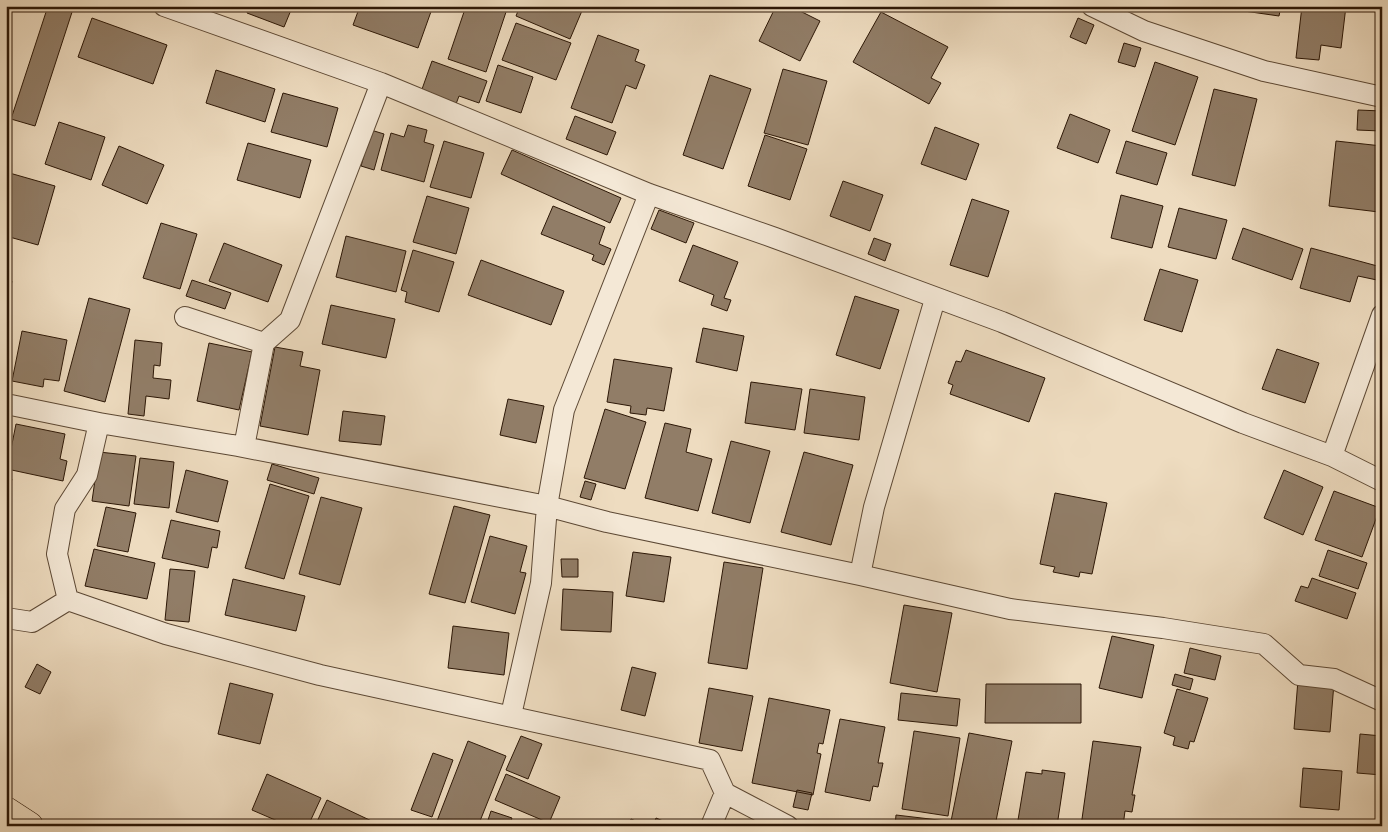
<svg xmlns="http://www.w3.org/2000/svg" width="1388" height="832" font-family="'Libre Caslon Text',serif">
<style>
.building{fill:#917d67;stroke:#2c1706}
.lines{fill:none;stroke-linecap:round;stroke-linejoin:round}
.street-casing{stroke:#5c4834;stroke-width:22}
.highway-casing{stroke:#2c1706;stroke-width:29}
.street{stroke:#f4e8d6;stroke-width:20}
.highway{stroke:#eedcc0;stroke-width:28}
</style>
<rect width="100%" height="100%" fill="#eedcc0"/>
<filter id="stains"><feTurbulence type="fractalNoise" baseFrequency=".004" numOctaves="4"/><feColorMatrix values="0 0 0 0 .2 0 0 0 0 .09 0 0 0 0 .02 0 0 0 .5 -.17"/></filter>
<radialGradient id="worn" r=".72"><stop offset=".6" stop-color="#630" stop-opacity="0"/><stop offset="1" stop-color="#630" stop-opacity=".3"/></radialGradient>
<path class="building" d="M48,6H74L35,126L11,119Z
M249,6H282L291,10L284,27L247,13Z
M360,6H433L418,48L353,25Z
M466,6H508L486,72L448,59Z
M520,6H584L570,39L516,16Z
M776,6H790L820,21L800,61L759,41Z
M1230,6H1281L1279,16L1230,9Z
M1302,6H1346L1341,48L1321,45L1319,60L1296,58Z
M881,12L948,47L931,78L941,83L929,104L853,62Z
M92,18L167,45L153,84L78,57Z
M1078,18L1094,25L1086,44L1070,37Z
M516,23L571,43L556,80L502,60Z
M598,35L639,50L635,61L645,65L636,89L626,85L612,123L571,108Z
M1124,43L1141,48L1135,67L1118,62Z
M432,61L487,81L479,103L459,96L456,104L421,92Z
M1155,62L1198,77L1175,145L1132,131Z
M498,65L533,77L521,113L486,101Z
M783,69L827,81L808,145L764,133Z
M216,70L275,89L265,122L206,103Z
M710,75L751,89L723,169L683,155Z
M1214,89L1257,99L1235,186L1192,175Z
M283,93L338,108L327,147L271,132Z
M1358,110L1382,111V144L1381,131L1357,130Z
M1070,114L1110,130L1098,163L1057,148Z
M575,116L616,132L607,155L566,139Z
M59,122L105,137L91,180L45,164Z
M408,125L427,130L424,142L434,145L424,182L381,170L391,133L404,137Z
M935,127L979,144L966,180L921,164Z
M371,130L384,134L374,170L361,166Z
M765,135L807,149L790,200L748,186Z
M444,141L484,153L471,198L430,187Z
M1126,141L1167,153L1157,185L1116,173Z
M1336,141L1382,146L1379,212L1329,206Z
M248,143L311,160L300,198L237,180Z
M119,146L164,165L147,204L102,185Z
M512,150L621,198L610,223L501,174Z
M6,172L55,186L38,245L6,236Z
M843,181L883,195L870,231L830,216Z
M1121,195L1163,206L1152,248L1111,238Z
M427,196L469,208L456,254L413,242Z
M972,199L1009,211L988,277L950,265Z
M553,206L605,227L599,244L611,249L604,265L592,260L594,255L541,234Z
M1179,208L1227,220L1216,259L1168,247Z
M659,210L694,223L686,243L651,229Z
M161,223L197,234L180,289L143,278Z
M1243,228L1303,249L1292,280L1232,259Z
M346,236L406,251L396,292L336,277Z
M874,238L891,244L885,261L868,254Z
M224,243L282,265L268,302L209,281Z
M693,245L738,262L724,298L731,300L727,311L711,305L714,295L679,281Z
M1311,248L1381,267L1377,280L1358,276L1350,302L1300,288Z
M413,250L454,262L439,312L405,302L407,292L401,290Z
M481,260L564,291L551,325L468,295Z
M1160,269L1198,280L1182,332L1144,320Z
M6,280L12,281L6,312Z
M192,280L231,293L225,309L186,296Z
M855,296L899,310L880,369L836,355Z
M89,298L130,309L105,402L64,391Z
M331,305L395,319L386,358L322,344Z
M703,328L744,336L737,371L696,362Z
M22,331L67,340L59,381L44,379L43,387L12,381Z
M135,340L162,343L160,366L154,365L153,378L171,380L169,399L146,396L144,416L128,414Z
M209,343L252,352L239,410L197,401Z
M275,347L303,352L300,366L320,370L308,435L260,426Z
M1277,349L1319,363L1305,403L1262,389Z
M966,350L1045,378L1029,422L950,394L953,385L948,383L956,361L961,362Z
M614,359L672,368L664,411L647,408L646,415L630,413L631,406L607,402Z
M751,382L802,389L795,430L745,423Z
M810,389L865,397L859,440L804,433Z
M508,399L544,406L536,443L500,435Z
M605,409L646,422L625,489L584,478Z
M343,411L385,416L381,445L339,441Z
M665,423L691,429L686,452L712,459L698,511L645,498Z
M16,424L65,434L60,459L67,461L63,481L7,469Z
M731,441L770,451L750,523L712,513Z
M99,452L136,456L129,506L92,501Z
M804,452L853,465L831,545L781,532Z
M140,458L174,462L169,508L134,504Z
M272,464L319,478L314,494L267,480Z
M186,470L228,481L218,522L176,512Z
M1284,470L1323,487L1303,535L1264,518Z
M6,478L12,479L6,502Z
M585,481L596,484L591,500L580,497Z
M270,484L309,496L284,579L245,568Z
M1334,491L1380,508L1362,557L1315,540Z
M1055,493L1107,503L1092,574L1080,572L1079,577L1053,572L1055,567L1040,564Z
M321,497L362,508L340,585L299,574Z
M454,506L490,515L465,603L429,594Z
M106,507L136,513L128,552L97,546Z
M171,520L220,531L217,548L212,547L208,568L162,558Z
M490,536L527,546L520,572L526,573L515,614L471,602Z
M94,549L155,563L147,599L85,586Z
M1328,550L1367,563L1358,589L1319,576Z
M633,552L671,557L664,602L626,596Z
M561,559H578V577H562Z
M724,562L763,568L747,669L708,663Z
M170,569L195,571L189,622L165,620Z
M1312,578L1356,593L1347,619L1295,601L1301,586L1308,588Z
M233,579L305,596L296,631L225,615Z
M563,589L613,592L611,632L561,630Z
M904,605L952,613L937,692L890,683Z
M453,626L509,633L504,675L448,668Z
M1112,636L1154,645L1142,698L1099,688Z
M1190,648L1221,656L1215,680L1184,673Z
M37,664L51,672L40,694L25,687Z
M632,667L656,673L645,716L621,710Z
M1175,674L1193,679L1190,690L1172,685Z
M1298,680L1334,683L1330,732L1294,729Z
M230,683L273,694L260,744L218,734Z
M986,684H1081V723H985Z
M709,688L753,696L742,751L699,743Z
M1177,689L1208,698L1194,742L1190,741L1188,749L1173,745L1175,737L1164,733Z
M901,693L960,699L957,726L898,720Z
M769,698L830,710L823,744L819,743L817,753L821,754L813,795L752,783Z
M840,719L885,727L878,763H883L878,787L873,786L870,801L825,792Z
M914,731L960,738L948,816L902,809Z
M969,733L1012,741L995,826H950Z
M1360,734L1382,736V775L1357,773Z
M521,736L542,744L528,779L506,770Z
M468,741L506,756L478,826H450L437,821Z
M1093,741L1141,747L1132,795H1135L1132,812L1125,811L1123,826H1081Z
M433,753L453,760L432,817L411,810Z
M1303,768L1342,771L1339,810L1300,807Z
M1042,770L1065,773L1057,826H1017L1026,772L1042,774Z
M267,774L321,798L308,826H289L252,810Z
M506,774L560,797L549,823L495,800Z
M797,790L812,793L808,810L793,807Z
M327,800L378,824V826H315Z
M491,811L512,818L509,826H486Z
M896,815L947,821L946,826H895Z
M656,818L675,826H653Z
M631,819L648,826H628Z"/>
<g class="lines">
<defs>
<path id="street" d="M164,6L381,83L649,194L775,238L1002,322L1243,423L1332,456L1382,481
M1092,6L1144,31L1264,71L1382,97
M185,317L264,343
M6,404L99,423L244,447L264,343L290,320L381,83
M233,445L547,506L607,522L860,575L1010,609L1163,628L1264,644L1299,675L1334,679L1382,701
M1332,456L1382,315
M860,575L874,507L935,299
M68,600L57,554L65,509L87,475L99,423
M6,618L32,622L68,600L166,634L320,675L710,760L725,793L788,826
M511,715L541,583L547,506L564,410L649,194
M711,826L725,793"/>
<path id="highway" d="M6,811L29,826"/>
</defs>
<use href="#street" class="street-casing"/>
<use href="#highway" class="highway-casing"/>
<use href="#street" class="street"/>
<use href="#highway" class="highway"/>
</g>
<rect width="1388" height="832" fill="none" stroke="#eedcc0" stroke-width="25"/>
<rect x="8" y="8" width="1373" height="817" fill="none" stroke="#2c1706" stroke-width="2.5"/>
<rect x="12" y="12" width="1363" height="807" fill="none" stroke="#2c1706"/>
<rect width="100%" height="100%" filter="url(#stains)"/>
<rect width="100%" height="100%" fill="url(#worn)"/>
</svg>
